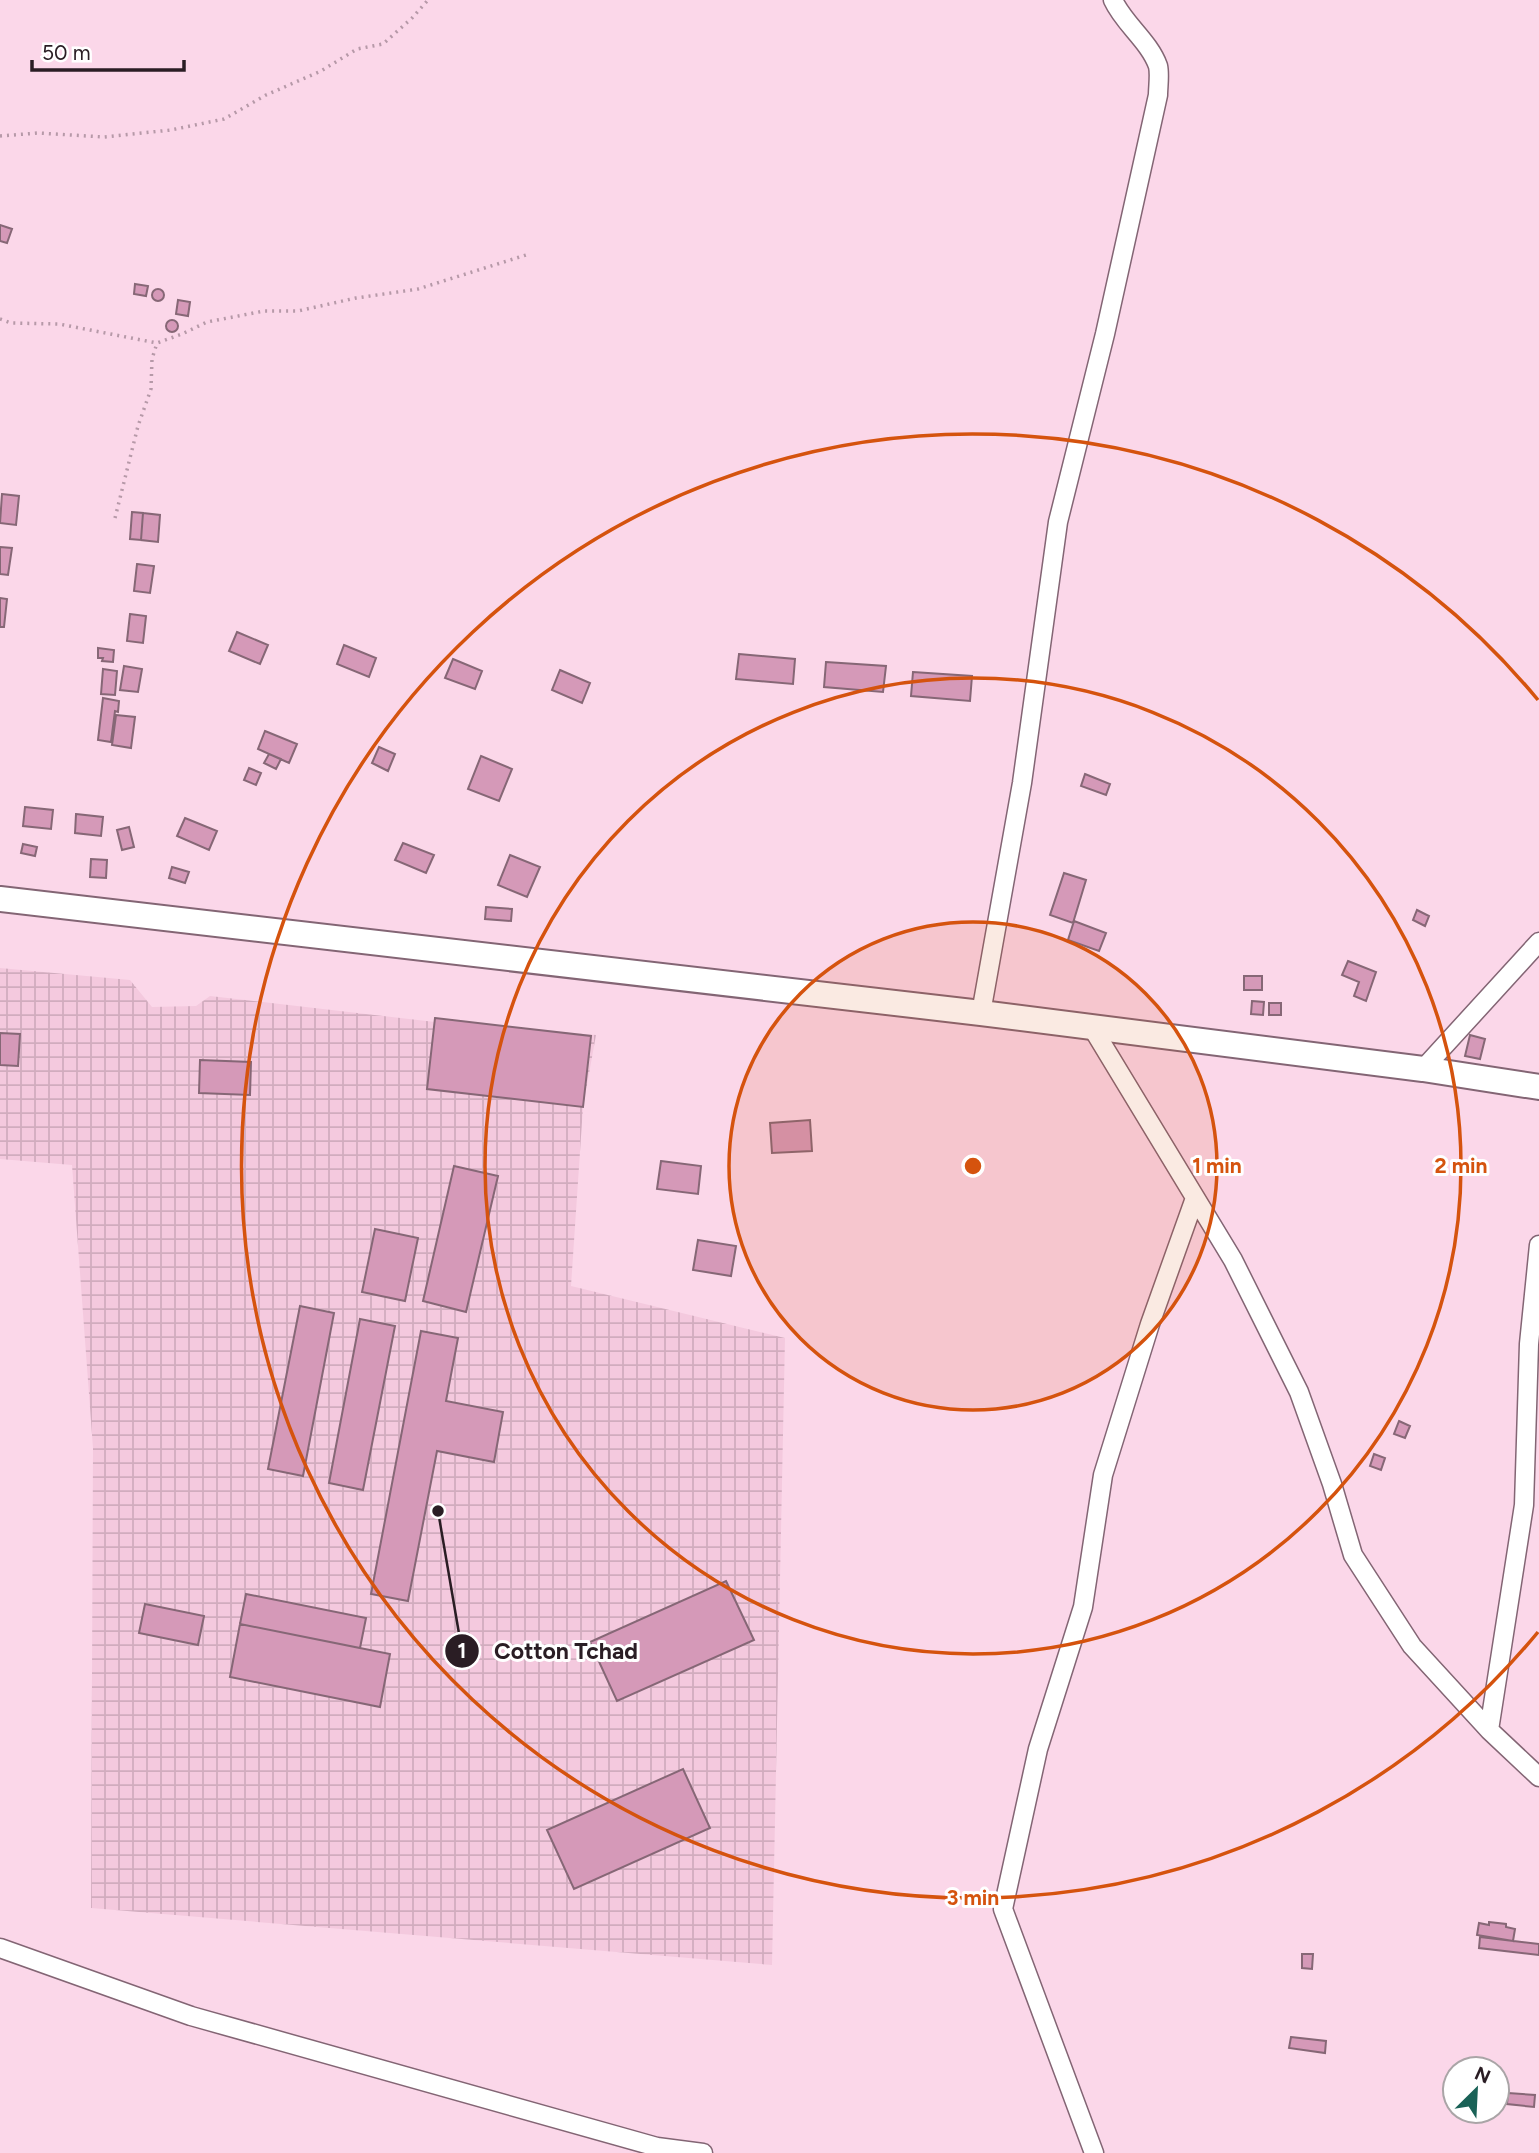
<svg xmlns="http://www.w3.org/2000/svg" width="1539" height="2153" font-family="Figtree,sans-serif">
<style>
.industrial{fill:url(#industrial-grid)}
.building{fill:#d599b8;stroke:#866776;stroke-width:2}
.lines{fill:none;stroke-linecap:round;stroke-linejoin:round}
.street-casing{stroke:#836574;stroke-width:21}
.secondary-casing{stroke:#836574;stroke-width:28}
.path{stroke:#b699a8;stroke-width:3.5;stroke-dasharray:2 5;stroke-linecap:butt}
.street{stroke:#fff;stroke-width:18}
.secondary{stroke:#fff;stroke-width:24}
.ring{fill:none;stroke:#d5530e;stroke-width:3.5}
.centre{fill:#d5530e;stroke:#fff;stroke-width:3.5}
.ring-label{font-size:21px;text-anchor:middle;font-weight:bold;fill:#d5530e;stroke:#fff;stroke-width:6;stroke-linejoin:round;paint-order:stroke}
.leader{fill:none;stroke:#2a1d24;stroke-width:2.5}
.callout-dot{fill:#2a1d24;stroke:#fff;stroke-width:2.5}
.mark-label{font-size:21px;text-anchor:middle;font-weight:bold;fill:#fff}
.callout-label{font-size:23px;text-anchor:middle;font-weight:bold;fill:#2a1d24;stroke:#fff;stroke-width:6;stroke-linejoin:round;paint-order:stroke}
</style>
<defs>
<pattern id="industrial-grid" width="8" height="8" patternUnits="userSpaceOnUse" patternTransform="scale(1.75)"><rect width="8" height="8" fill="#f4c9de"/><path d="M0 4h8M4 0v8" fill="none" stroke="#d1acbe"/></pattern>
</defs>
<rect width="100%" height="100%" fill="#fbd7e9"/>
<path class="industrial" d="M0,968L130,980L152,1007L196,1006L210,996L435,1022L596,1035L583,1107L571,1286L785,1338L772,1965L91,1908L93,1448L72,1165L0,1159Z"/>
<path class="building" d="M0,225L12,229L7,243L0,241Z
M135,284L148,286L146,296L134,294Z
M152 295a6 6 0 1 1 12 0a6 6 0 1 1-12 0Z
M178,300L190,302L188,316L176,314Z
M166 326a6 6 0 1 1 12 0a6 6 0 1 1-12 0Z
M2,494L19,496L16,525L0,523Z
M132,512L143,513L141,540L130,539Z
M143,513L160,515L158,542L141,540Z
M0,547L12,548L8,575L0,574Z
M137,564L154,566L150,593L134,591Z
M0,598L7,599L4,627H0Z
M130,614L146,616L143,643L127,641Z
M237,632L268,645L260,664L229,651Z
M344,645L376,658L369,677L337,664Z
M98,648L114,650L113,662L102,661L103,658H98Z
M739,654L795,659L793,684L736,679Z
M453,659L482,671L475,689L445,678Z
M826,662L886,666L883,692L824,687Z
M124,666L142,669L138,692L120,690Z
M103,669L117,671L115,695L101,694Z
M560,670L590,683L582,703L552,690Z
M913,672L972,676L970,701L911,696Z
M103,698L119,701L118,712L115,711L111,742L98,740Z
M116,715L135,717L131,748L112,745Z
M265,731L297,744L289,763L258,749Z
M379,747L395,754L388,771L372,763Z
M269,754L281,759L276,769L264,763Z
M481,756L512,769L499,801L468,789Z
M249,768L261,773L256,785L244,780Z
M1085,774L1110,784L1106,795L1081,786Z
M25,807L53,810L51,829L23,826Z
M76,814L103,817L101,836L75,833Z
M185,818L217,831L209,850L177,836Z
M129,827L134,847L122,850L117,830Z
M403,843L434,855L426,873L395,860Z
M23,844L37,847L35,856L21,853Z
M510,855L540,867L527,897L498,885Z
M91,859L107,860L106,878L90,877Z
M172,867L189,872L185,883L169,878Z
M1064,873L1086,880L1073,923L1050,915Z
M486,907L512,909L511,921L485,919Z
M1417,910L1429,916L1425,926L1413,920Z
M1074,921L1106,933L1099,951L1068,940Z
M1348,961L1376,972L1366,1001L1354,996L1359,982L1342,975Z
M1244,976H1262V990H1244Z
M1252,1001L1264,1002L1263,1015L1251,1014Z
M1269,1003H1281V1015H1269Z
M435,1018L591,1036L583,1107L427,1089Z
M0,1033L20,1034L18,1066L0,1065Z
M1470,1035L1485,1039L1480,1059L1465,1056Z
M200,1060L251,1062L250,1095L199,1093Z
M810,1120L812,1151L772,1153L770,1123Z
M661,1161L701,1166L698,1194L657,1189Z
M454,1166L498,1176L466,1312L423,1301Z
M375,1229L418,1238L405,1301L362,1292Z
M698,1240L736,1246L731,1276L693,1270Z
M300,1306L334,1313L303,1476L268,1469Z
M360,1319L395,1326L363,1490L329,1483Z
M421,1331L458,1338L446,1401L503,1412L494,1462L437,1451L408,1601L371,1594Z
M1399,1421L1410,1426L1405,1438L1394,1434Z
M1374,1454L1385,1458L1381,1470L1370,1466Z
M726,1581L754,1640L617,1701L590,1642Z
M246,1594L366,1618L360,1648L240,1624Z
M145,1604L204,1616L198,1645L139,1633Z
M240,1624L390,1654L380,1707L230,1677Z
M683,1769L710,1828L574,1889L547,1830Z
M1489,1922L1506,1924V1927L1515,1929L1513,1941L1477,1935L1479,1923L1489,1925Z
M1480,1937L1539,1944V1955L1479,1948Z
M1302,1954H1313L1312,1969L1302,1968Z
M1291,2037L1326,2041L1325,2053L1289,2048Z
M1508,2093L1535,2095L1534,2107L1507,2104Z"/>
<g class="lines">
<defs>
<path id="street" d="M981,1013L1022,783L1058,522L1105,334L1158,95C1158,87 1160,74 1158,66C1149,41 1124,24 1113,0
M1093,1029L1233,1260L1299,1392L1332,1484L1353,1555L1412,1646L1489,1730L1539,1777
M1423,1069L1539,942
M1489,1730L1524,1505L1529,1344L1539,1245
M0,1948L191,2016L657,2147L703,2153
M1094,2153L1003,1909L1038,1749L1083,1607L1103,1475L1150,1324L1195,1198"/>
<path id="secondary" d="M0,899L981,1013L1423,1069L1539,1087"/>
</defs>
<use href="#street" class="street-casing"/>
<use href="#secondary" class="secondary-casing"/>
<path class="path" d="M0,136L38,133L104,137L171,130L224,119L266,95L321,71L357,49L383,44L412,18L428,0
M0,319L11,323L59,324L157,343L182,334L207,322L264,311H298L356,298L418,289L526,255
M115,518L138,426L151,389L152,359L157,343"/>
<use href="#street" class="street"/>
<use href="#secondary" class="secondary"/>
</g>
<circle cx="973" cy="1166" r="244" fill="#d5530e" fill-opacity=".12"/>
<g class="ring">
<circle cx="973" cy="1166" r="244"/>
<circle cx="973" cy="1166" r="488"/>
<path d="M1538 1632A732 732 0 1 1 1538 700"/>
</g>
<circle cx="973" cy="1166" r="10" class="centre"/>
<g class="ring-label">
<text x="1217" y="1173">1 min</text>
<text x="1461" y="1173">2 min</text>
<text x="973" y="1905">3 min</text>
</g>
<path class="leader" d="M438 1511L462 1651"/>
<g class="callout-dot">
<circle cx="438" cy="1511" r="7"/>
<circle cx="462" cy="1651" r="18"/>
</g>
<g class="mark-label">
<text x="462" y="1658">1</text>
</g>
<g class="callout-label">
<text x="566" y="1659">Cotton Tchad</text>
</g>
<g transform="translate(1476 2090) rotate(24)"><circle r="33" fill="#ffffff" stroke="#aaa5a7" stroke-width="2"/>
<path d="M0-5L12 26L0 18L-12 26Z" fill="#1a6257"/>
<text y="-10" font-size="19" font-weight="bold" text-anchor="middle" fill="#2a1d24">N</text>
</g>
<path d="M32 60v10h152v-10" fill="none" stroke="#2a1d24" stroke-width="3.5"/>
<text x="42" y="60" font-size="21" fill="#2a1d24" stroke="#ffffff" stroke-width="5" paint-order="stroke">50 m</text>
</svg>
